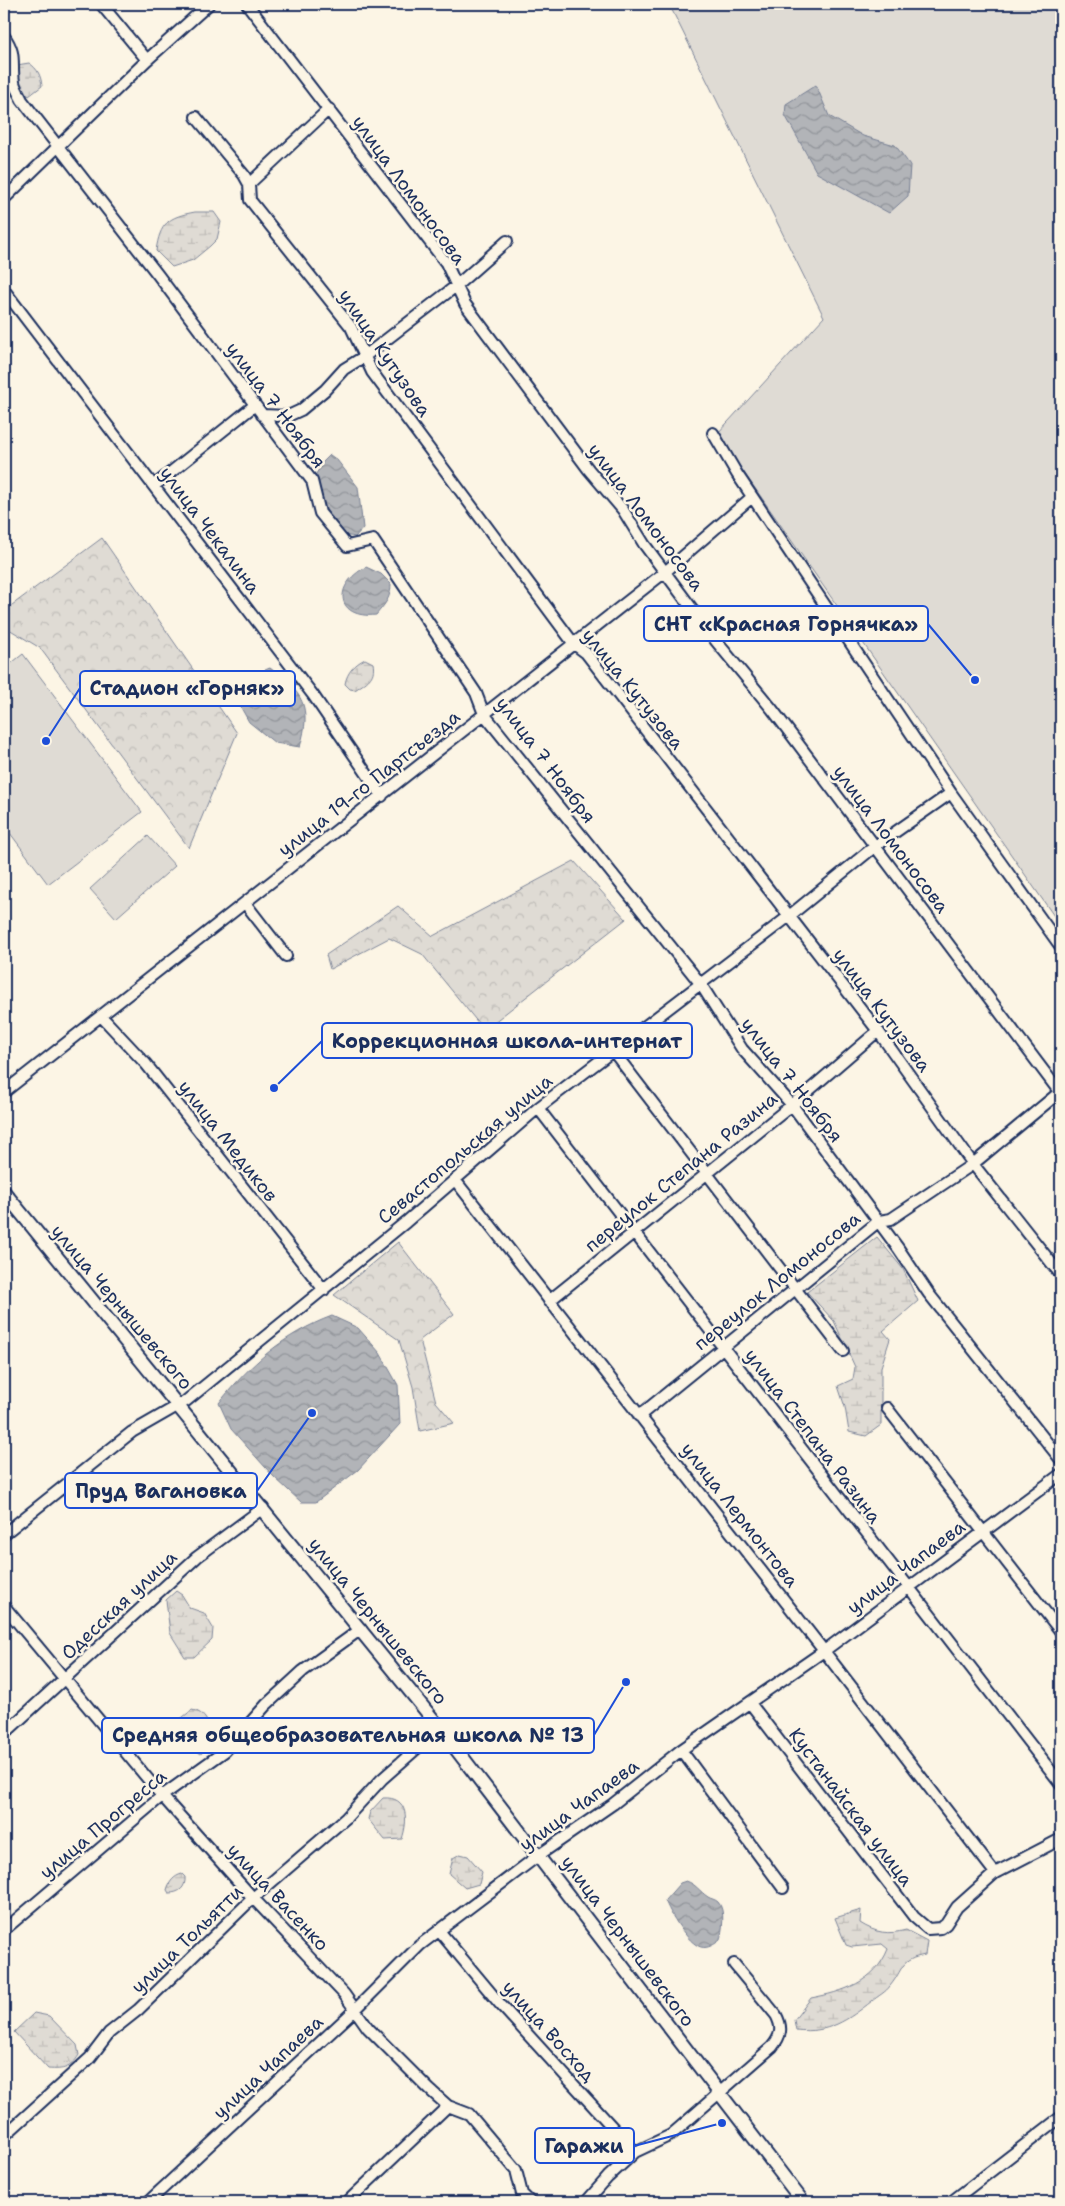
<svg xmlns="http://www.w3.org/2000/svg" width="1065" height="2206" font-family="'Shantell Sans',sans-serif">
<style>
.forest{fill:url(#forest-crowns);stroke:#7d8599}
.wetland{fill:url(#wetland-marsh);stroke:#7d8599}
.garden{fill:#dfdbd4;stroke:#7d8599}
.water{fill:url(#water-waves);stroke:#767f94}
.lines{fill:none;stroke-linecap:round;stroke-linejoin:round}
.minor-casing{stroke:#1b2f5e;stroke-width:14}
.tertiary-casing{stroke:#1b2f5e;stroke-width:16}
.minor{stroke:#fcf5e5;stroke-width:10}
.tertiary{stroke:#fcf5e5;stroke-width:12}
.labels{text-anchor:middle;dominant-baseline:central;stroke-width:5;stroke-linejoin:round;paint-order:stroke}
.street-label{font-size:19px;fill:#1b2f5e;stroke:#fcf5e5}
.leader{fill:none;stroke:#1d4ed8;stroke-width:2}
.callout-dot{fill:#1d4ed8;stroke:#fcf5e5;stroke-width:2}
.callout{fill:#fcf5e5;stroke:#1d4ed8;stroke-width:2}
.callout-label{font-size:20px;text-anchor:middle;font-weight:bold;fill:#1b2f5e}
</style>
<defs>
<pattern id="forest-crowns" width="20" height="18" patternUnits="userSpaceOnUse" patternTransform="scale(1.25)"><rect width="20" height="18" fill="#dfdbd4"/><path d="M2 6a3 3 0 1 1 6 0M12 15a3 3 0 1 1 6 0" fill="none" stroke="#bfbcb8"/></pattern>
<pattern id="wetland-marsh" width="20" height="14" patternUnits="userSpaceOnUse" patternTransform="scale(1.25)"><rect width="20" height="14" fill="#dfdbd4"/><path d="M1 5h8M5 5V1M11 12h8M15 12V8" fill="none" stroke="#bfbcb8"/></pattern>
<pattern id="water-waves" width="16" height="10" patternUnits="userSpaceOnUse" patternTransform="scale(1.25)"><rect width="16" height="10" fill="#b2b4b8"/><path d="M0 5q4-4 8 0t8 0" fill="none" stroke="#909399"/></pattern>
</defs>
<rect width="100%" height="100%" fill="#fcf5e5"/>
<filter id="ink" filterUnits="userSpaceOnUse"><feTurbulence type="fractalNoise" baseFrequency=".02" numOctaves="2"/><feDisplacementMap in="SourceGraphic" scale="10" xChannelSelector="R" yChannelSelector="G"/><feConvolveMatrix kernelMatrix="1 2 1 2 8 2 1 2 1" color-interpolation-filters="sRGB"/></filter>
<g filter="url(#ink)">
<path class="forest" d="M102,538L237,733L189,848L40,648L4,626V611Z
M574,861L626,919L484,1030L422,954L389,938L330,969L326,955L398,906L433,936Z
M398,1242L454,1314L420,1340L436,1402L454,1423L420,1431L413,1387L399,1340L334,1295Z"/>
<path class="wetland" d="M29,63C38,69 41,76 42,86L29,96L20,90L17,65Z
M4,83C12,91 14,100 4,108Z
M195,212H214L221,222L217,239L210,246L193,260L172,267L156,251C160,223 168,217 195,212Z
M365,659L373,663C376,678 366,682 355,690L350,689L345,684C347,672 355,664 365,659Z
M877,1237L903,1269L918,1301L883,1331L890,1339L881,1367V1425L866,1436L849,1432L845,1407L838,1386L853,1379L855,1367L834,1321L807,1292Z
M176,1591L182,1595L190,1608L204,1613L213,1628L212,1640L194,1657H185L170,1633L166,1600Z
M192,1710C206,1712 210,1726 212,1738L201,1754L191,1747L174,1724Z
M383,1798C409,1796 408,1821 402,1839L385,1840L368,1819L370,1812Z
M460,1854L468,1856L482,1872L479,1884L465,1888L449,1874L453,1858Z
M182,1874L185,1877C186,1888 179,1893 169,1893L167,1890C169,1882 174,1876 182,1874Z
M861,1910L860,1923C876,1933 888,1935 906,1930L927,1941L925,1955C899,1960 904,1969 890,1986C886,1992 878,1996 872,2001C848,2020 828,2034 796,2030L794,2020L811,1998C843,1992 875,1982 888,1949L882,1944L852,1947L846,1945L835,1918Z
M34,2013L49,2016L77,2045L79,2055C70,2069 64,2070 48,2069L14,2032Z"/>
<path class="garden" d="M669,4H1061V926L717,434L824,317Z
M23,654L142,812L48,884L4,825V669Z
M148,836L175,866L116,918L90,889Z"/>
<path class="water" d="M816,85L829,116L863,136L895,145L910,165L908,196L889,213L817,173L785,115L786,104Z
M330,455L337,460L358,487L363,528L355,537C351,536 346,536 343,534C329,525 319,491 315,476L322,463Z
M366,567L381,574L391,584C391,598 385,604 376,615C336,619 332,585 366,567Z
M270,668C303,693 312,706 300,747L275,743L249,722L239,704C244,685 251,675 270,668Z
M332,1316L358,1328L380,1353L398,1385L400,1424L358,1470L316,1502H301L274,1477L231,1429L219,1403C250,1364 284,1334 332,1316Z
M686,1881C696,1884 699,1891 708,1897C711,1899 715,1899 718,1902C726,1910 722,1931 720,1940C715,1944 708,1949 701,1947C688,1944 669,1912 665,1900L680,1883Z"/>
<g class="lines">
<defs>
<path id="minor" d="M101,4L147,60
M247,4L446,263L465,304L589,470L623,510L644,544L716,641L772,709L1061,1094
M4,36C17,54 11,62 14,82C15,88 20,95 22,100L158,275L312,481L320,513L347,546L373,540L476,693L484,714L700,983L742,1049L792,1105L898,1248L929,1294L1061,1460
M196,117L244,175L249,184L250,200L351,327L372,372L574,644L586,653L878,1031L973,1164L1061,1275
M249,184L329,109
M4,199L147,60L209,4
M4,290L313,695L382,796
M262,415L288,416L301,410L325,390L344,369L365,356L456,286L507,241
M713,433L737,474L951,793L1061,947
M155,485L255,405
M245,903L286,956
M101,1016L146,1064L324,1290
M613,1051L843,1351
M4,1092L665,572L752,497
M538,1108L1061,1784
M455,1180L824,1651L995,1873
M549,1301L792,1105L878,1031
M887,1408L1061,1632
M639,1416L879,1221L891,1219L973,1164L1061,1091
M4,1534L132,1432L186,1401L406,1222L538,1108L788,917L874,847L951,793
M4,1606L162,1796L253,1898L344,1994L368,2028L430,2090L448,2106L469,2114L516,2170L522,2194L530,2202
M750,1703L914,1917L928,1929L941,1928L946,1924L957,1907L995,1873L1061,1839
M4,1734L197,1557L263,1508
M681,1750L783,1888
M4,1930L162,1796L225,1751L266,1705L303,1671L361,1629
M440,1932L500,2004L635,2152
M4,2136L90,2058L109,2033L138,2010L253,1898L346,1818L382,1779L440,1728
M148,2202L356,2009L420,1945L539,1855L613,1804L681,1750L824,1651L1061,1474
M347,2202L448,2106
M586,2202L608,2177L635,2152L671,2135L772,2047C781,2036 783,2028 776,2015L734,1964
M951,2202L1061,2117"/>
<path id="tertiary" d="M4,1192L440,1728L803,2202"/>
</defs>
<use href="#minor" class="minor-casing"/>
<use href="#tertiary" class="tertiary-casing"/>
<use href="#minor" class="minor"/>
<use href="#tertiary" class="tertiary"/>
</g>
</g>
<g class="labels">
<g class="street-label">
<text transform="translate(409 190) rotate(54)">улица Ломоносова</text>
<text transform="translate(385 353) rotate(56)">улица Кутузова</text>
<text transform="translate(276 405) rotate(53)">улица 7 Ноября</text>
<text transform="translate(646 517) rotate(53)">улица Ломоносова</text>
<text transform="translate(210 530) rotate(53)">улица Чекалина</text>
<text transform="translate(633 689) rotate(51)">улица Кутузова</text>
<text transform="translate(546 760) rotate(53)">улица 7 Ноября</text>
<text transform="translate(369 783) rotate(-38)">улица 19-го Партсъезда</text>
<text transform="translate(891 839) rotate(53)">улица Ломоносова</text>
<text transform="translate(882 1010) rotate(53)">улица Кутузова</text>
<text transform="translate(792 1080) rotate(52)">улица 7 Ноября</text>
<text transform="translate(228 1141) rotate(52)">улица Медиков</text>
<text transform="translate(465 1149) rotate(-40)">Севастопольская улица</text>
<text transform="translate(681 1172) rotate(-39)">переулок Степана Разина</text>
<text transform="translate(777 1281) rotate(-39)">переулок Ломоносова</text>
<text transform="translate(122 1307) rotate(50)">улица Чернышевского</text>
<text transform="translate(813 1436) rotate(53)">улица Степана Разина</text>
<text transform="translate(740 1515) rotate(52)">улица Лермонтова</text>
<text transform="translate(906 1567) rotate(-37)">улица Чапаева</text>
<text transform="translate(119 1605) rotate(-43)">Одесская улица</text>
<text transform="translate(378 1621) rotate(51)">улица Чернышевского</text>
<text transform="translate(579 1805) rotate(-36)">улица Чапаева</text>
<text transform="translate(851 1807) rotate(53)">Кустанайская улица</text>
<text transform="translate(103 1824) rotate(-40)">улица Прогресса</text>
<text transform="translate(278 1897) rotate(47)">улица Васенко</text>
<text transform="translate(187 1939) rotate(-44)">улица Тольятти</text>
<text transform="translate(628 1941) rotate(53)">улица Чернышевского</text>
<text transform="translate(549 2031) rotate(48)">улица Восход</text>
<text transform="translate(268 2067) rotate(-43)">улица Чапаева</text>
</g>
</g>
<path class="leader" d="M975 680L928 624M46 741L80 688M274 1088L322 1041M312 1413L257 1491M626 1682L594 1735M722 2123L634 2146"/>
<g class="callout-dot">
<circle cx="975" cy="680" r="5"/>
<circle cx="46" cy="741" r="5"/>
<circle cx="274" cy="1088" r="5"/>
<circle cx="312" cy="1413" r="5"/>
<circle cx="626" cy="1682" r="5"/>
<circle cx="722" cy="2123" r="5"/>
</g>
<g class="callout">
<rect x="644" y="606" width="284" height="35" rx="5"/>
<rect x="80" y="671" width="215" height="35" rx="5"/>
<rect x="322" y="1023" width="370" height="35" rx="5"/>
<rect x="65" y="1473" width="192" height="35" rx="5"/>
<rect x="102" y="1718" width="492" height="35" rx="5"/>
<rect x="535" y="2128" width="99" height="35" rx="5"/>
</g>
<g class="callout-label">
<text x="786" y="631">СНТ «Красная Горнячка»</text>
<text x="187" y="695">Стадион «Горняк»</text>
<text x="507" y="1048">Коррекционная школа-интернат</text>
<text x="161" y="1498">Пруд Вагановка</text>
<text x="348" y="1742">Средняя общеобразовательная школа № 13</text>
<text x="584" y="2153">Гаражи</text>
</g>
<rect width="1065" height="2206" fill="none" stroke="#fcf5e5" stroke-width="20"/>
<rect x="10" y="10" width="1045" height="2186" fill="none" stroke="#1b2f5e" stroke-width="2" filter="url(#ink)"/>
</svg>
